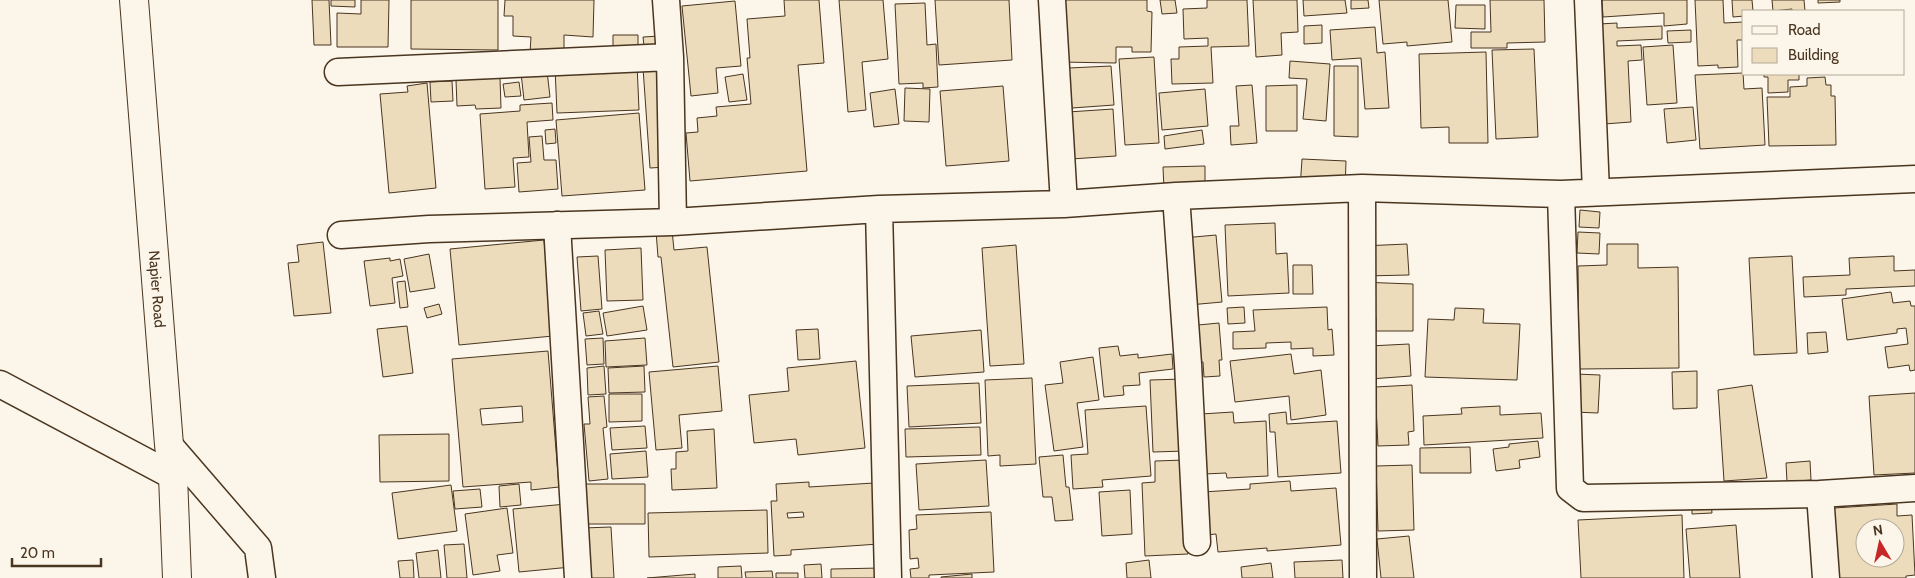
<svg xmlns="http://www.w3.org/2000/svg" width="1915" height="578" font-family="Cabin,sans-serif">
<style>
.building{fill:#ecdcbc;stroke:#4a3520;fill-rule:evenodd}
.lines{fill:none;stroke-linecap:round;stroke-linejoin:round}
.street-casing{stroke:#4a3520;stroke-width:29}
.secondary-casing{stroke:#4a3520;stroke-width:30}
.street{stroke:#fbf6e9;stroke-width:26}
.secondary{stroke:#fbf6e9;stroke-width:28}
.labels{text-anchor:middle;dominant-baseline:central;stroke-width:4;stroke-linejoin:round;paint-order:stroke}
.street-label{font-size:15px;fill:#4a3520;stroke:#fbf6e9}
</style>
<rect width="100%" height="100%" fill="#fbf6e9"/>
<path class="building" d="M312,0H329L331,45H314Z
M331,0H355V7L331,6Z
M361,0H389L388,47H337V13L361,14Z
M411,0H498V50L411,49Z
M505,0H594L593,37L564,35V54L530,53L531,37L513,36V16H504Z
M784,0H819L824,63L798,65L807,171L690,181L686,133L698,132L697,118L717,116L716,107L751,104L747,58H750L747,19L785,16Z
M839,0H883L888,59L862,62L866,110L848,112Z
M935,0H1009L1012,60L939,65Z
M1061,0H1147V11L1152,12L1151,52H1132V47H1116V63L1060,62Z
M1160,0H1175L1177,13L1162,14Z
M1207,0H1247L1249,46L1211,47L1213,83L1172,84L1171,59H1179V47L1208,46V38L1184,39L1183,9L1207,8Z
M1253,0H1297L1298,32L1281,33L1282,55L1256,57Z
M1303,0H1345L1347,13L1304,16Z
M1351,0H1368L1369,8L1351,9Z
M1379,0H1448L1452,42L1407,46V42L1383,44Z
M1490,0H1544L1545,42L1507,43V48H1471V32H1491Z
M1602,0H1687V24L1664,26V13L1603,17Z
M1695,0H1723L1724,23L1744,22V40H1737L1738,67L1718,68V65L1698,66Z
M1732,0H1752L1753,11H1744V16L1733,17Z
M1772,0H1804L1805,11H1792V9L1773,11Z
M1818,0H1840V2L1818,3Z
M735,1L741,66L716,68L718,93L691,96L682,6Z
M925,3L927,45L936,44L938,87L923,88V83L899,84L895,4Z
M1456,5H1485V29L1455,28Z
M1617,23V28L1662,26V39L1617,41V46L1641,45L1642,60L1628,61L1631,122L1604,124L1599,24Z
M1322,25V43L1304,44V26Z
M1375,27L1377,53L1385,52L1389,108L1365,109L1361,58L1332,60L1330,30Z
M1691,30V42L1668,43L1667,31Z
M613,35H638V50H613Z
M660,36L662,54L645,55L643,37Z
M1673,45L1677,103L1647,105L1643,47Z
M1534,49L1538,137L1496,139L1492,50Z
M1486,52L1488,143H1449V127L1421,128L1419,54Z
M1154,57L1159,143L1125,145L1119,59Z
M1290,61L1330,64L1326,121L1303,119L1307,79L1289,78Z
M637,64L639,110L557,113L555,68Z
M1111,66L1114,105L1072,108L1069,68Z
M1334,66H1358V137L1334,136Z
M658,67L666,167L650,168L643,68Z
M547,71L550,97L524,100L521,73Z
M1743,73L1744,89L1762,88L1765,145L1700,149L1695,75Z
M743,74L747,100L729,102L725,77Z
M1764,74H1799V80H1788V92L1768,93V77H1764Z
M1825,77L1826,85H1831V96H1835L1836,145L1769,146L1767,97H1790V87L1807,86V78Z
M500,78L501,108L476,109L475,105L457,106L456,80Z
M452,81L453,101L431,102L430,82Z
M519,82L521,96L505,97L503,84Z
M427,83L436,188L389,193L380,94L408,92L407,86Z
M1252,85L1257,143L1231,145L1230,126H1239L1236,86Z
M1297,85V131H1266V86Z
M1003,86L1009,161L946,166L940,91Z
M905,88L930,89L929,122L904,121Z
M895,89L899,124L874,127L870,93Z
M1205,89L1208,126L1162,130L1159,93Z
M552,103L553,120L527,122L529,157L513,158L515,187L485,189L480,114L520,111V105Z
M1693,107L1696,140L1667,143L1664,109Z
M1113,109L1116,156L1071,159L1068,112Z
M639,113L645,190L562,196L556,120Z
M555,129L556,143L546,144L545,130Z
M1202,130L1204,144L1165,149L1164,136Z
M542,136L544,160H556L558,189L519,192L517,163L531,162L529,137Z
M1302,159L1346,161L1345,191L1300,189Z
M1205,166V187L1164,189L1163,167Z
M1580,210L1600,212L1599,228L1579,227Z
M1275,223L1276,254L1287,253L1289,293L1228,296L1225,225Z
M672,230L674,250L707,247L719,362L673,367L661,257H658L656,231Z
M1578,232L1600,233L1599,254L1577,253Z
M1216,235L1222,302L1189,305L1183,238Z
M544,240L553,336L459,345L450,249Z
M323,242L331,313L294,316L288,263L299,262L297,245Z
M1407,244L1409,275L1363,276L1362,246Z
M1607,244H1638V268L1678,267L1679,368L1579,369L1578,266L1607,265Z
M1016,245L1024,364L990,366L982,248Z
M641,248L643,300L607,301L605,250Z
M429,254L435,288L410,292L404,259Z
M598,256L602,309L581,311L577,257Z
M1792,256L1797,353L1754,355L1749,258Z
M1894,256V271L1915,270V286L1846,289V295L1804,297L1803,277L1850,275L1849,258Z
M390,258V261L400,259L403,276L392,278L395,303L370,306L364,261Z
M1293,265H1312L1313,294H1293Z
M405,281L408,307L400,308L397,282Z
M1359,282L1413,284V331H1376V317H1359Z
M1891,292L1893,303L1910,301L1911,306H1915V370L1910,371L1909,365L1888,368L1885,347L1908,344L1906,328L1897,329V333L1847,340L1842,299Z
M439,304L442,314L427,318L424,308Z
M643,306L647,330L607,336L603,313Z
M1244,307L1245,323L1228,324L1227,308Z
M1327,307L1328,330L1332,329L1334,355L1313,356V348L1291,349V342L1266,343V348L1233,349V332L1255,331L1253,310Z
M1455,308L1484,309L1483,323L1520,324L1517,380L1425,377L1428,319L1454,320Z
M599,311L603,334L586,336L583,313Z
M1219,323L1222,360H1219L1220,376L1204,377L1203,362L1191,363L1188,326Z
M407,326L413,373L383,377L377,329Z
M818,329L820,359L798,360L796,330Z
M981,330L984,372L915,377L911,336Z
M1826,332L1828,352L1808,354L1807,333Z
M603,338L604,364L587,365L585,339Z
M645,338L647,365L606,367L605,341Z
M1409,344L1411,376L1370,379L1369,346Z
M1118,346L1120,356L1138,354V358L1172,354L1173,369L1139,373L1140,385L1123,386L1124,395L1104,397L1099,348Z
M548,351L559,487L531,490V482L463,487L452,359ZM522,406L523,422L482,425L480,409Z
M1291,354L1294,374L1321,370L1326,415L1291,420L1289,396L1235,402L1230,361Z
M1093,357L1099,400L1077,403L1083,447L1054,451L1045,385L1063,383L1060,362Z
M856,361L865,448L798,455L796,439L754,443L749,395L789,391L787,368Z
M604,366L606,394L588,395L587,368Z
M644,366L645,392L609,393L608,368Z
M718,366L722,411L679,415L682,448L656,450L649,372Z
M1697,371V408L1673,409L1672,372Z
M1575,374L1600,375L1598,413L1573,412Z
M1032,378L1036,464L1000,466V455L988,456L985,380Z
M1183,379L1185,451L1153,452L1150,380Z
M979,383L981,423L909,427L907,386Z
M1412,385L1414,431L1408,432L1409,445L1378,446L1375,387Z
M1752,385L1767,478L1724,481L1718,390Z
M1915,393V473L1874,475L1869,396Z
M609,394H642V421L609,422Z
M604,396L607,427L603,428L608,479L589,481L584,424H590L588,397Z
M1146,406L1151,476L1102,480L1103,487L1073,489L1071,455L1088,454L1085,410Z
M1500,406V415L1541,413L1543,438L1424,445L1423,416L1462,414L1461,408Z
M1233,412L1234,423L1266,421L1268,476L1227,478L1226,473L1204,474L1201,414Z
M1286,412L1287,424L1337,421L1341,473L1278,477L1275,432H1270L1269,414Z
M645,426L647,448L612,450L610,428Z
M980,427L981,455L906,457L905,429Z
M714,429L717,488L672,490L671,469H676V452L688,451L687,431Z
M449,434V481L380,482L379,435Z
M1538,441L1540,457L1519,460L1520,468L1496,471L1493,449L1509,447V444Z
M1470,447L1471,473H1420V448Z
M646,451L648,477L612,479L610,454Z
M1063,455L1066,487H1069L1073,520L1055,521L1052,497H1043L1039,457Z
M986,460L989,506L919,510L916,464Z
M1185,460L1188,554L1145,556L1142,483L1155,482V461Z
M1810,461L1811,480L1787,482L1786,463Z
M1412,465L1414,530L1378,531L1376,466Z
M1290,481L1291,491L1336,488L1341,545L1267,551V548L1218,552L1216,534L1206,535L1203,492L1250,489V484Z
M809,482V487L874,483L879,544L791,550V555L774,556L771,501H777L776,484ZM803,512L804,517L788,518L787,513Z
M519,484L521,505L500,507L499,486Z
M586,484H645V524H586Z
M451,485L457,531L398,539L392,493Z
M480,489L482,507L455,509L453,491Z
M1130,490L1132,534L1102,536L1099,492Z
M1692,502H1711L1712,513L1692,514Z
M566,504L571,567L519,572L513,509Z
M1897,504V516L1912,515L1915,575L1906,576V578H1838L1834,508ZM1865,528H1895V558H1865Z
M507,508L513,553L497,555L500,571L473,575L465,514Z
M767,510L768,553L649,557L648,513Z
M991,512L994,572L929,575V578H911L910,569L919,568L918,558L910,559L909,530L917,529L916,515Z
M1682,515L1684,578H1581L1578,520Z
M1736,525L1740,578H1690L1686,529Z
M611,527L614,578H586L583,528Z
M1409,536L1414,578H1381L1377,539Z
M464,544L467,578H447L444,545Z
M438,550L441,578H419L416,553Z
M413,560L414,578H400L398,561Z
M1149,560L1151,578H1127L1126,563Z
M1342,560L1343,578H1295L1294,562Z
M1271,563L1273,578H1242L1241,567Z
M821,564L822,578H805L804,565Z
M741,566L742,578H718V567Z
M881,568L882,578H831V569Z
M772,571L773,578H746L745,572Z
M776,573H798V578H776Z
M695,574V578H647Z
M972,574V578H941V577Z"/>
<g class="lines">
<defs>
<path id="street" d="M666,0L670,57L673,222
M1052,0L1064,204
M1588,0L1596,192
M338,72L670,57
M1362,188L1363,578
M1561,194L1570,488L1583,498L1820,494L1915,488
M1176,196L1188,364L1197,542
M879,209L888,578
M557,225L578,578
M341,235L429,229L673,222L879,209L1064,204L1176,196L1362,188L1561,194L1915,179
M0,384L173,476
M169,445L258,548L262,578
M1820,494L1826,578"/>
<g id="secondary">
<path id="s1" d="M134,0L169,445L173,476L177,578"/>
</g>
</defs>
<use href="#street" class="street-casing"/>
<use href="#secondary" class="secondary-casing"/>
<use href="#street" class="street"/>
<use href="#secondary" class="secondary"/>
</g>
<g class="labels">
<g class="street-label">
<text stroke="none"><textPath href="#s1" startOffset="290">Napier Road</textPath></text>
</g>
</g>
<rect x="1742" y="10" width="162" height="65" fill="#fbf6e9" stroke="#b4a999"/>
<rect x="1752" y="26" width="25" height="8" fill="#fbf6e9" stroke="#b4a999"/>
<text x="1788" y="35" font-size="15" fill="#4a3520">Road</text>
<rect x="1752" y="48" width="25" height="15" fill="#ecdcbc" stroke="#b4a999"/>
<text x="1788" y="60" font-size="15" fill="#4a3520">Building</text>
<g transform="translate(1880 543) rotate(351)"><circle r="24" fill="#fbf6e9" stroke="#b4a999"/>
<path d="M0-4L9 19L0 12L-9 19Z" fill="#c62828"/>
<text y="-8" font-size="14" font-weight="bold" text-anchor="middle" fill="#4a3520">N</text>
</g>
<path d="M12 558v8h89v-8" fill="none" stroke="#4a3520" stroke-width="2.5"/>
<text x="20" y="558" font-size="15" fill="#4a3520" stroke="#fbf6e9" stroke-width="4" paint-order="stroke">20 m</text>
</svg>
